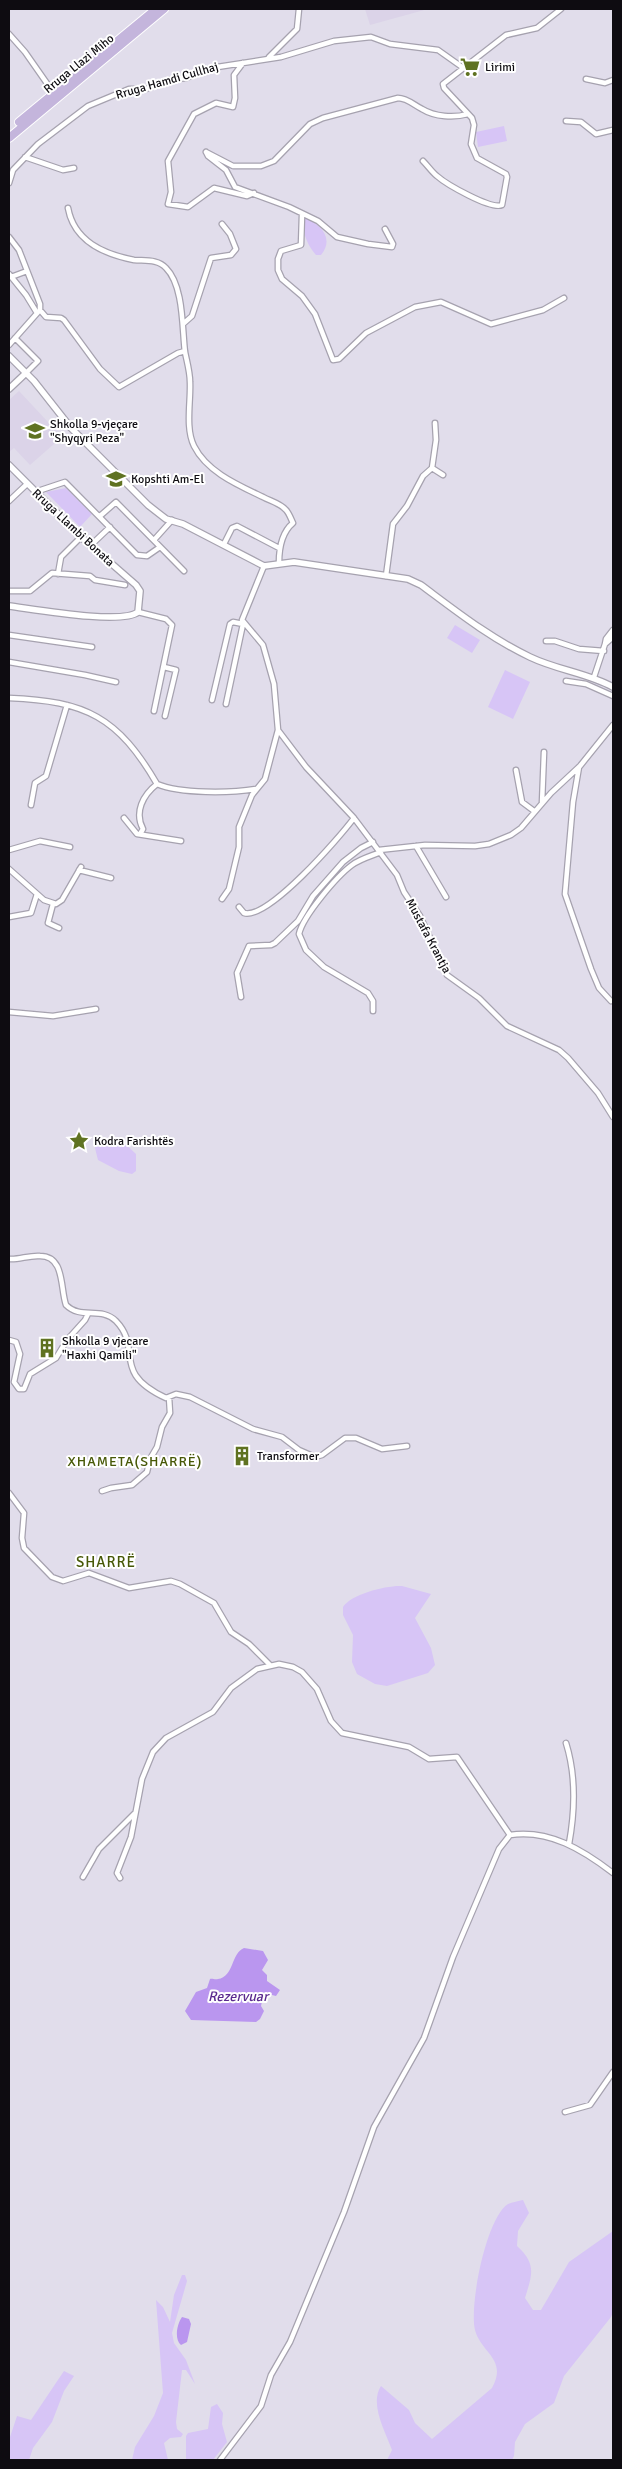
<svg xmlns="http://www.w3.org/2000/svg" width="622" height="2469" font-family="Signika,sans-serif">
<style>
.built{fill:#dbd3e8}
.green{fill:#d7c5f6}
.water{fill:#ba96ef}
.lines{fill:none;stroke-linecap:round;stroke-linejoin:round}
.minor-casing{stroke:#a6a2af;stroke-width:7}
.tertiary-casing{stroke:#a6a2af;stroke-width:8}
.primary-casing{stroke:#fff;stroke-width:10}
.minor{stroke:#fff;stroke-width:4.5}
.tertiary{stroke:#fff;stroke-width:5.5}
.primary{stroke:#c4b5dc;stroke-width:8}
.labels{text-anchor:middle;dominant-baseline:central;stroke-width:4;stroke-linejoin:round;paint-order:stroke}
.street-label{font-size:12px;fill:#0e0c11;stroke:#fff}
.poi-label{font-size:12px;fill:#0e0c11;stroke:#fff;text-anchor:start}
.neighbourhood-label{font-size:14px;letter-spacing:1px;fill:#475807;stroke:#fff}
.water-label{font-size:14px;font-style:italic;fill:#5a298e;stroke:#fff}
.quarter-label{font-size:15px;letter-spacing:1px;fill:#475807;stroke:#fff}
</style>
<rect width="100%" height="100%" fill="#e1ddeb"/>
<path class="built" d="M365,9H428L370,25Z
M19,391L62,437L30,465L14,448L9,452V400Z"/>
<path class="green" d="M504,126L507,141L478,147L476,132Z
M304,217C320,224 335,238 321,255H316C307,245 301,230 304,217Z
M66,488L92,514L80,527L46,492Z
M455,625L480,640L472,653L447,638Z
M505,670L530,682L513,719L488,707Z
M102,1138H119L136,1154V1171L132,1174L119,1171L98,1160L95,1148L96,1141Z
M402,1586L431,1594L415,1618L431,1648L435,1665L428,1673L387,1686L375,1684L357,1674L352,1662L353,1635L343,1615V1607C351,1594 387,1585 402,1586Z
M523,2200L529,2213L518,2231L517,2246C537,2264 532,2275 525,2298L533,2310H541L569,2262L613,2231V2312L611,2317L564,2376L554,2403L525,2424L515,2442L514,2456L512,2460H387L392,2450C386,2433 369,2404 381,2386L409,2410L415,2423L432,2439L492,2388C508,2359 481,2353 475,2330C469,2306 486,2218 508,2204C512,2202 519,2201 523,2200Z
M182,2275H185L187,2281L172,2333L174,2343L186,2360L195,2384L186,2370H182L176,2422L177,2429L183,2434L181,2437L170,2438L164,2443L168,2460H132L135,2447L154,2416L163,2393L156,2300L163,2307L170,2322L174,2295Z
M64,2371L74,2376L64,2391L52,2422L33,2448L29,2460H9V2440L17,2416L31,2420Z
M217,2404L223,2413L222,2424L227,2442L213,2460H186V2436L188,2433L208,2429L211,2407Z"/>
<path class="water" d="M244,1948L263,1951L268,1960L262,1970L267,1975V1981L280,1990L276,1996L264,1993L261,2006L264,2011L260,2019L256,2022L191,2020L185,2011L196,1992L207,1988L210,1979C212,1978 215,1980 218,1979C234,1977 231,1953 244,1948Z
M182,2317L189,2319L191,2324L187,2342L181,2345C174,2339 177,2324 182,2317Z"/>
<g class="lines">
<defs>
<path id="minor" d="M9,34L25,52L53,92
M269,57L297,29L299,9
M243,63L234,75L235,98L233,107L216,103L194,114L168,161L171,192L168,204L188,207L214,188L247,196L254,193
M586,79L605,83L613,80
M566,121L581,122L596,134L613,130
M206,152L233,166H261L274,161L310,124L323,118L398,98C407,98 414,105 422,109C435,117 454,118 468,114
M206,152L208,156L226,170L235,187L289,207L318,221L337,237L368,244L392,247L393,244L385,229
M25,157L63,170L74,168
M423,161C428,166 432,172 437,176C446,184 491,210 502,205L507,177L506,174L477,158L471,144L474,125L472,118L444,88L443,84L506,35L537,28L561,9
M9,183L13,170L38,144L88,106L129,89H146L169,80L186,78L211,68L281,57L334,41L371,37L390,44L438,50L462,67
M68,208C74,241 103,254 134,260C145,261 158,259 166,268C184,286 182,329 185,352C187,362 190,372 190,382C191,401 185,428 194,446C207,472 238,485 263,497C270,501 280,503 286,510C289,513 291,519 293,523C281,533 279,549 279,563
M302,215L301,245L281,251L278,259V270L282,279L302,296L315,314L333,360L339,359L366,333L415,307L441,302L491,324L543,310L564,298
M9,237L19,250L40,304V310L9,345
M9,274L26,295L37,313
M11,277L27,271
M40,310L46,317L61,318L64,320L100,369L119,387L178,353L185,351
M183,324L192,316L211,258L231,255L236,249L230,234L222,224
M15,338L38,361L26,373
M432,468L443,475
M35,492L65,482L137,555L147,556L160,547
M9,501L27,484
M100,516L116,502L184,571
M154,540L172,520
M224,544L232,528L237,526L279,548
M91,545L110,527
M264,566L242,620L263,645L274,684L278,730L306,767L354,818L397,875L404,892L420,916L447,975L479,998L507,1026L559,1050L568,1058L598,1093L613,1117
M58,574L61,557L81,537
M386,576L393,524L407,506L423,476L432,468L436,440L435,423
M9,591H30L52,573L90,576L95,580L125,585
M138,612L166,619L172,625L154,711
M9,635L92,647
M546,641H555L579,649L604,651
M605,644L606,639L613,630
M9,662L85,675L116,682
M164,667L176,670L165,716
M594,677L605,644L613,637
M566,681L586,684L613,696
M9,698C86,701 118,717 157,784
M212,700L230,624L233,622L243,624L226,704
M579,767L573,802L565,894L591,969L599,988L611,1001
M516,770L522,802L534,811
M157,784C181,794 230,793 256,789
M542,803L544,752
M31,805L35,783L46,776L67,705
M124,818L137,834L181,841
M140,834L143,829C134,812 143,795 157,784
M416,846L446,897
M9,850L40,841L70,847
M379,850L425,845L475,846L489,844L511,835L521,828L551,793L580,766L613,725
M9,869L44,900L56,904L62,900L81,867
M79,870L111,878
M222,899L229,889L239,847V827L252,795L265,779L278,730
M53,904L48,923L59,928
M239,907L244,913C268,920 339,838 354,818
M9,917L31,913L37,894
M241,997L237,973L249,946L271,945L275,943L298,921L313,896L343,862L361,848L373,842
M373,1011V1001L368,993L324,967L306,950L299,934C303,916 337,876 352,865C360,859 371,856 381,852
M9,1012L53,1016L96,1009
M9,1259C19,1260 29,1255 40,1256C65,1256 60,1288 66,1305C81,1320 101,1306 116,1321C143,1349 110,1372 166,1398L176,1394L190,1397L253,1429L282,1437L299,1450L315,1457L322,1455L345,1438H356L382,1449L407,1446
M9,1340L16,1342L20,1354L14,1382L19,1389H24L30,1374L56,1358L67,1340L85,1320L88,1314
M102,1491L111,1488L132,1485L147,1472L150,1459L157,1447L162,1427L170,1413L169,1397
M9,1493L24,1513L22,1538L24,1548L52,1577L63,1581L89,1573L129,1588L171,1581L180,1584L214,1603L231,1632L249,1644L270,1665
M566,1743C576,1775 575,1811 569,1844
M83,1877L99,1849L134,1814
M120,1878L117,1873L131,1837L142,1779L153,1752L166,1738L213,1712L231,1688L257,1669L279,1664L293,1667L302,1672L317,1689L331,1721L342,1733L409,1747L429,1759L457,1757L510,1835
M565,2112L590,2105L613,2072
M220,2460L261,2406L271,2375L290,2342L344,2212L374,2127L424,2038L453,1957L499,1849L510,1835C549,1829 583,1850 613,1873"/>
<path id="tertiary" d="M9,356L34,381L71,428L148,505L166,519L183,524L264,566L294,562L408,579L421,585C456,611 490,638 530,657C557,670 587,673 613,687
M9,389L26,373
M9,465L81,537L136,585L140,591L138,612C122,625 33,609 9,606"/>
<path id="primary" d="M19,122L156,9
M9,138L164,9"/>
</defs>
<use href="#minor" class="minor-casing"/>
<use href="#tertiary" class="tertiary-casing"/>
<use href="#primary" class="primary-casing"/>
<use href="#minor" class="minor"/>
<use href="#tertiary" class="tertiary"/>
<use href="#primary" class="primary"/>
</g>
<defs>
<symbol id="supermarket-bare" viewBox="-9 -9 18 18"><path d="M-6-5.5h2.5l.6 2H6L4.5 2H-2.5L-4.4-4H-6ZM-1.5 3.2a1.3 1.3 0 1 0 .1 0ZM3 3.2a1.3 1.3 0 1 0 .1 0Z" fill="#5f7221" stroke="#fff" stroke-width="2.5" paint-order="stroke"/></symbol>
<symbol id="school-bare" viewBox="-9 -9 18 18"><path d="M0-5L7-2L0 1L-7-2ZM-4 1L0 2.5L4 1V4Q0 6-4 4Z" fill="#5f7221" stroke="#fff" stroke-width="2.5" paint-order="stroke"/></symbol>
<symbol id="sight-bare" viewBox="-9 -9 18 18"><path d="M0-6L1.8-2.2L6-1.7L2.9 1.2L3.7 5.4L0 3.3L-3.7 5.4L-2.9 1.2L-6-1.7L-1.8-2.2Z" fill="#5f7221" stroke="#fff" stroke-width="2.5" paint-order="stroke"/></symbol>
<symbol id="building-bare" viewBox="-9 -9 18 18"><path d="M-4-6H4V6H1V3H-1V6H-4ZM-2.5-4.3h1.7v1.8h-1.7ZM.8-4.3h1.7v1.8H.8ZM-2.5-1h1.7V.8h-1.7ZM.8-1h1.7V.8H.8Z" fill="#5f7221" stroke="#fff" stroke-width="2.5" paint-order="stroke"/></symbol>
</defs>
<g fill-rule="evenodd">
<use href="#supermarket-bare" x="456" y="53" width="28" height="28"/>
<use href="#school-bare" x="21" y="417" width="28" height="28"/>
<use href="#school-bare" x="102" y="465" width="28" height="28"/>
<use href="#sight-bare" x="65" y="1127" width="28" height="28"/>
<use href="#building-bare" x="33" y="1334" width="28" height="28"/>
<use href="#building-bare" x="228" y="1442" width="28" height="28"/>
</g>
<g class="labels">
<g class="street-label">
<text transform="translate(79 64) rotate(-39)">Rruga Llazi Miho</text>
<text transform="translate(167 81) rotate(-16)">Rruga Hamdi Cullhaj</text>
<text transform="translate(73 528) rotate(43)">Rruga Llambi Bonata</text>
<text transform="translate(428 936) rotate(62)">Mustafa Krantja</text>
</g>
<g class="poi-label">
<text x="485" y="67">Lirimi</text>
<text x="50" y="424">Shkolla 9-vjeçare<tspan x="50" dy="14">"Shyqyri Peza"</tspan></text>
<text x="131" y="479">Kopshti Am-El</text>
<text x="94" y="1141">Kodra Farishtës</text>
<text x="62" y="1341">Shkolla 9 vjecare<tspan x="62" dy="14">"Haxhi Qamili"</tspan></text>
<text x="257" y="1456">Transformer</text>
</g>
<g class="neighbourhood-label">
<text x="135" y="1461">XHAMETA(SHARRË)</text>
</g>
<g class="water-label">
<text x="238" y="1996">Rezervuar</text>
</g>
<g class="quarter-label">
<text x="106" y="1562">SHARRË</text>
</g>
</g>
<rect width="622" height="2469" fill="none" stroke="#0e0c11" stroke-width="20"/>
</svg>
